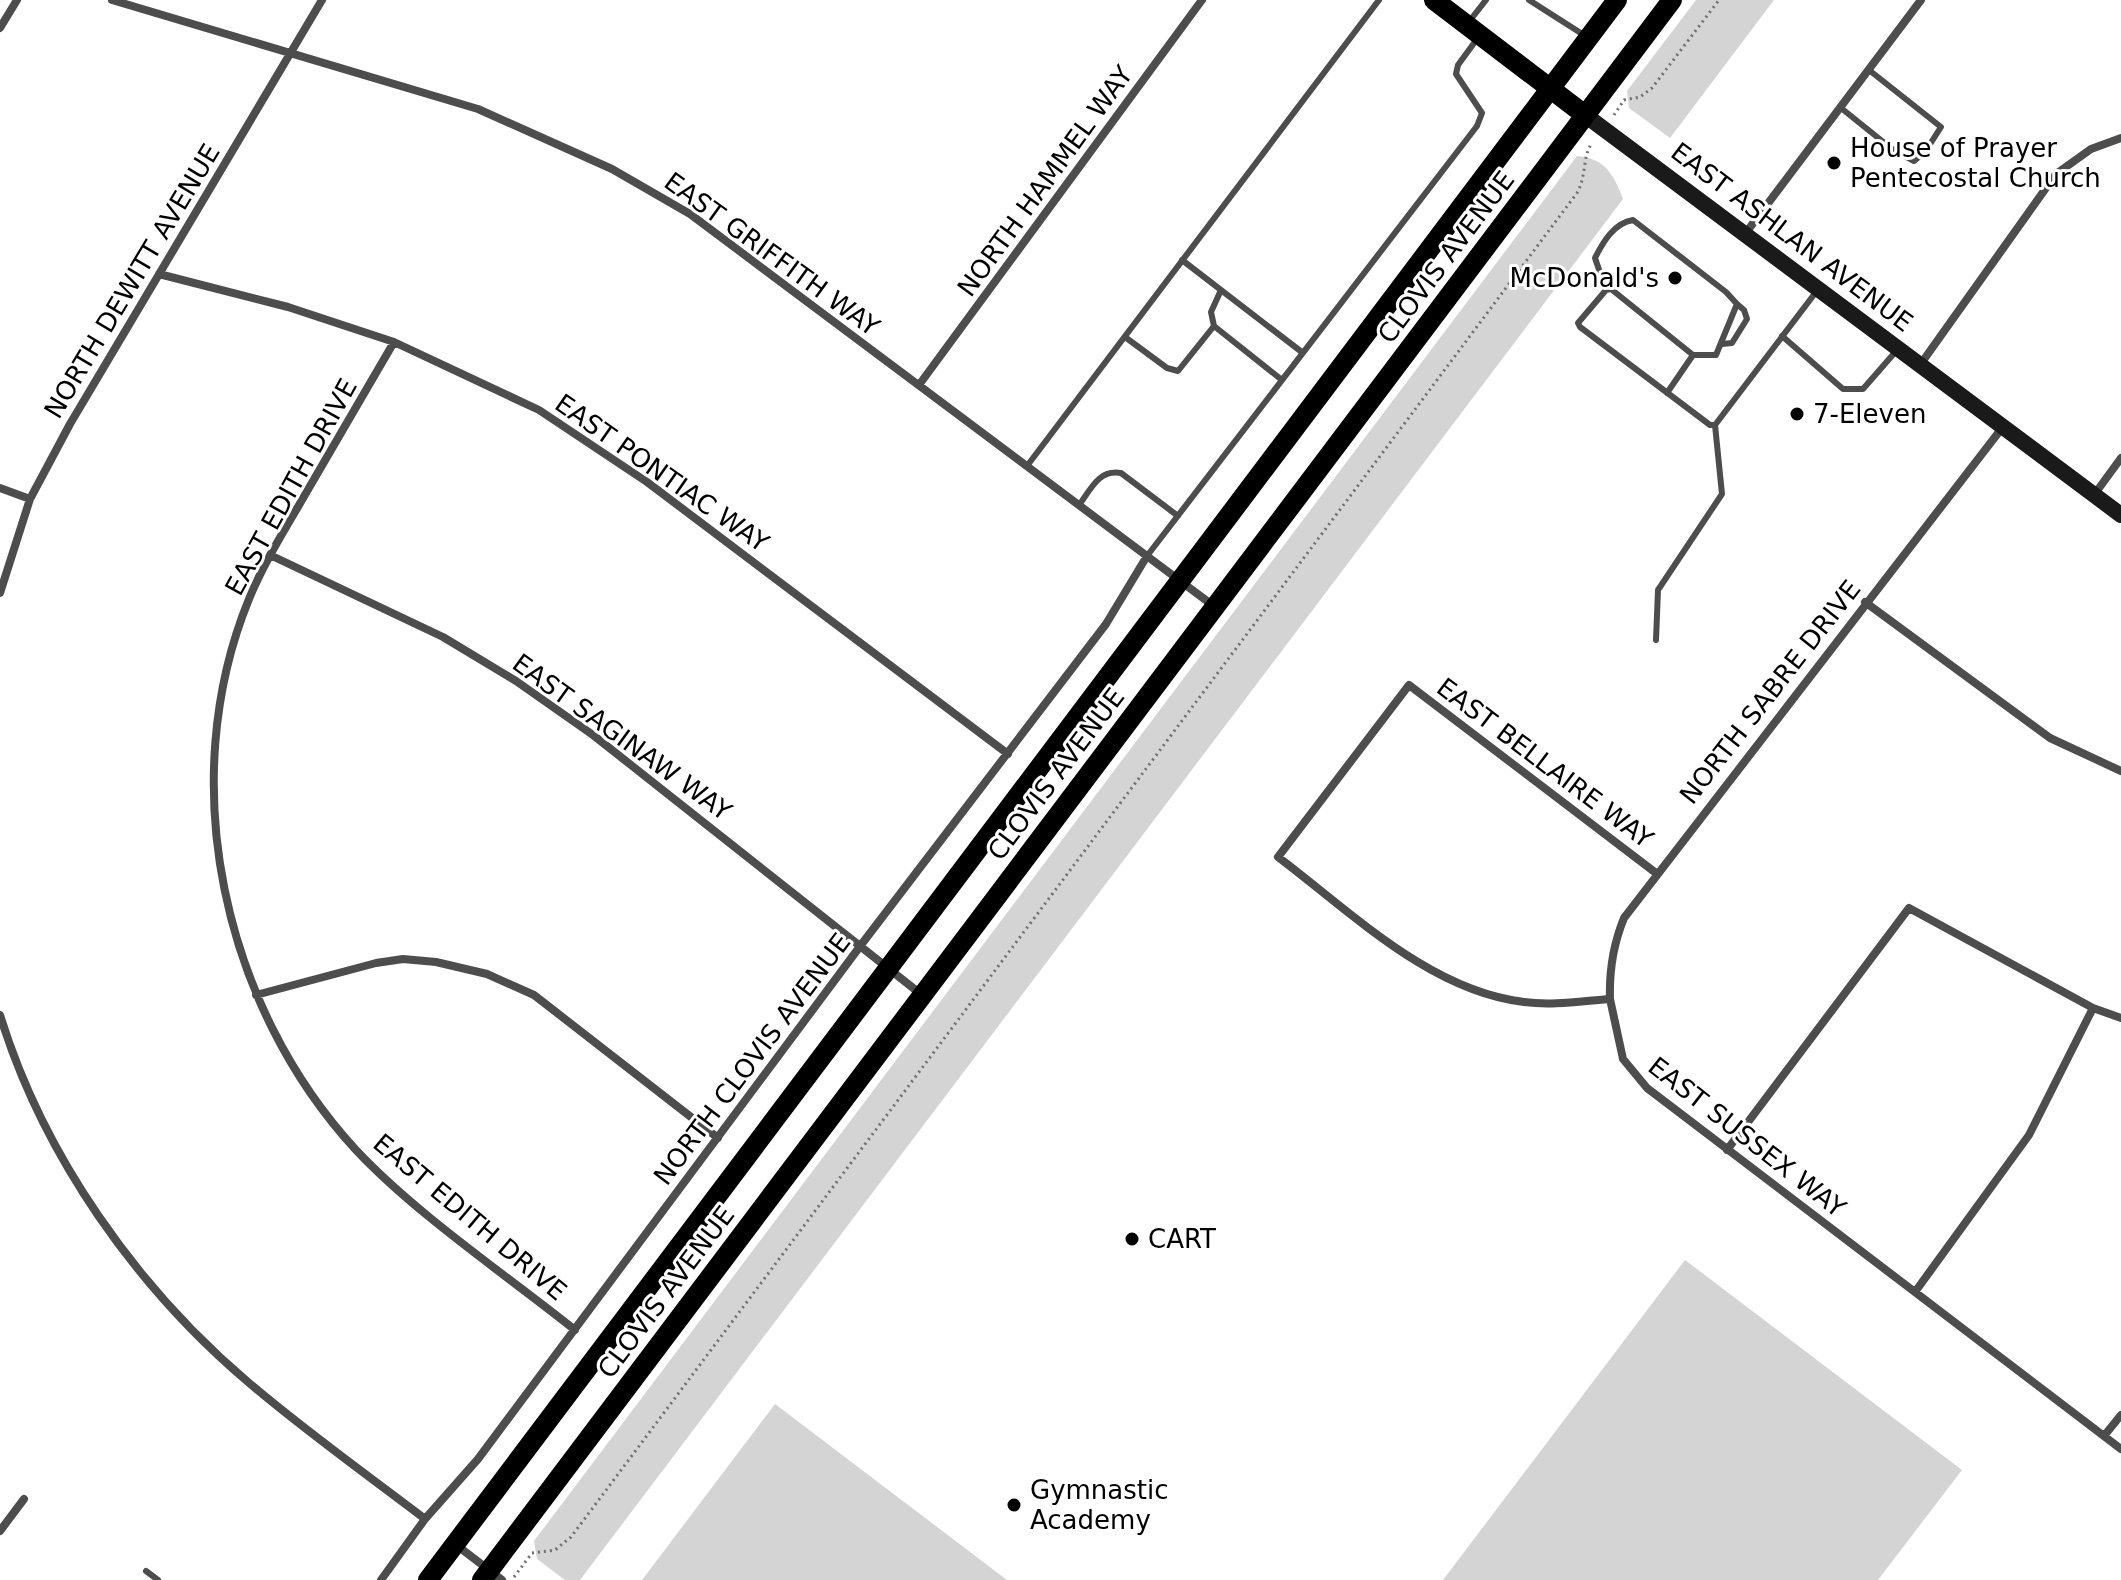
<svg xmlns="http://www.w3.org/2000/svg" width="2121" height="1580" font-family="'DejaVu Sans',sans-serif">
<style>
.green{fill:#d4d4d4}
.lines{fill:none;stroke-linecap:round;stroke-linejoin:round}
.path{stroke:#6f6f6f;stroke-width:3;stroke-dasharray:2 4;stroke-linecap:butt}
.service{stroke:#4d4d4d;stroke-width:6}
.minor{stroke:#4d4d4d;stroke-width:8}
.secondary{stroke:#1a1a1a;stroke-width:16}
.primary{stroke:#000;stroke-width:20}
.poi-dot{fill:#000;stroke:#fff;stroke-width:3}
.labels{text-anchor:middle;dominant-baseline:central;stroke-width:6;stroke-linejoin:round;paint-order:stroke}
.poi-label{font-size:26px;fill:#000;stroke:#fff;text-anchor:start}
.street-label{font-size:26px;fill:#000;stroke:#fff}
</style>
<rect width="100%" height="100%" fill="#fff"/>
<path class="green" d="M1696,0H1774L1670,138L1629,108L1627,91Z
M1577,156C1605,158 1614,175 1623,199L580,1580H565L537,1559L534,1541Z
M1685,1260L1962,1470L1878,1580H1443Z
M775,1404L1007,1580H642Z"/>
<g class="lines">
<path class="path" d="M1614,115L1624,100L1640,97L1652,88L1719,0
M514,1577L532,1553L555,1550L571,1537L1577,193C1587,175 1582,157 1592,143"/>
<path class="service" d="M1529,0L1587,37
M1468,23L1486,0
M1841,108L1892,149L1914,161L1925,152L1941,127L1869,70
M1182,260L1303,353
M1606,290L1595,258C1603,242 1614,223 1633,220L1726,292L1737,304L1716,355H1693
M1214,326L1211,312L1221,290
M1782,336L1843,389H1863L1897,350
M1125,337L1167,368L1178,371L1214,326L1282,380
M1722,344L1732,343L1747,319L1744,310L1737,304
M1667,393L1693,355L1611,289L1606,290L1578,323L1580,327L1710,425H1715L1816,292
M1027,466L1379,0
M1079,505C1091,489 1099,469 1121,473L1178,516
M1147,556L1477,126L1482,113L1456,74L1458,65L1477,39
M1656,640L1658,590L1722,494L1715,425
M146,1571L158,1580"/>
<path class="minor" d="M112,0L478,109L612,169L690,214L1215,607
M0,28L17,0
M1745,234L1921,0
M159,274L288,307L394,342L539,410L647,482L1008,754
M394,342C365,392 335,443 306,493C286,528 264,562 249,599C174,782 223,1006 356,1150C416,1214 505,1274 575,1330
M1920,365L2056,174L2091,149L2121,138
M919,385L1202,0
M0,488L30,499
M2094,495L2121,458
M270,555L443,637L516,681L593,735L922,995
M0,593L30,499L70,424L322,0
M1865,602L2050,738L2121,771
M1656,873L1409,685L1278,857C1351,912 1430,991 1524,1002C1552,1006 1582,1001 1610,999L1623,1059L1647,1088L2121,1449
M256,995L376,963L403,959L436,962L487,974L534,995L718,1138
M1610,999C1609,969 1613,945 1624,918L2002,428
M0,1015C43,1155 136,1287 248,1382C304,1430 366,1474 425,1519
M1727,1150L1909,908L2093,1008L2121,1018
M1915,1292L2029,1135L2093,1008
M2104,1436L2121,1415
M0,1531L24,1499
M455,1544L502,1580
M381,1580L425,1519L478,1459L861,945L1106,624L1147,556"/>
<path class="secondary" d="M1585,115L2121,515"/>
<path class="primary" d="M1434,0L1585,115
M428,1580L1617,0
M482,1580L1672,0"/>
</g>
<g class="poi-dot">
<circle cx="1834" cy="163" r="8"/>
<circle cx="1675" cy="278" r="8"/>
<circle cx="1797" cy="414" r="8"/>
<circle cx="1132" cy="1239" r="8"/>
<circle cx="1014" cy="1505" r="8"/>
</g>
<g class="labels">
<g class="poi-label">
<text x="1850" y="148">House of Prayer<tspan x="1850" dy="30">Pentecostal Church</tspan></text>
<text x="1659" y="278" text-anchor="end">McDonald's</text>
<text x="1813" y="414">7-Eleven</text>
<text x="1148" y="1239">CART</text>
<text x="1030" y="1490">Gymnastic<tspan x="1030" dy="30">Academy</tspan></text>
</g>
<g class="street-label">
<text transform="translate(1045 181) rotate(-54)">NORTH HAMMEL WAY</text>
<text transform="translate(1792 237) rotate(37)">EAST ASHLAN AVENUE</text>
<text transform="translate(772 254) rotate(36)">EAST GRIFFITH WAY</text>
<text transform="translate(1446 257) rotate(-53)">CLOVIS AVENUE</text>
<text transform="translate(132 281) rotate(-59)">NORTH DEWITT AVENUE</text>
<text transform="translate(662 473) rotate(35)">EAST PONTIAC WAY</text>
<text transform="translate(291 487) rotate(-61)">EAST EDITH DRIVE</text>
<text transform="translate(1770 692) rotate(-52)">NORTH SABRE DRIVE</text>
<text transform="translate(622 737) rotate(36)">EAST SAGINAW WAY</text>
<text transform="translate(1545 763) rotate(37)">EAST BELLAIRE WAY</text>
<text transform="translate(1056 774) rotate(-53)">CLOVIS AVENUE</text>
<text transform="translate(752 1059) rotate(-53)">NORTH CLOVIS AVENUE</text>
<text transform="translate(1747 1137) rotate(38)">EAST SUSSEX WAY</text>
<text transform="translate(470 1217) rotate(40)">EAST EDITH DRIVE</text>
<text transform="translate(666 1292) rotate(-53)">CLOVIS AVENUE</text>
</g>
</g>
</svg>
